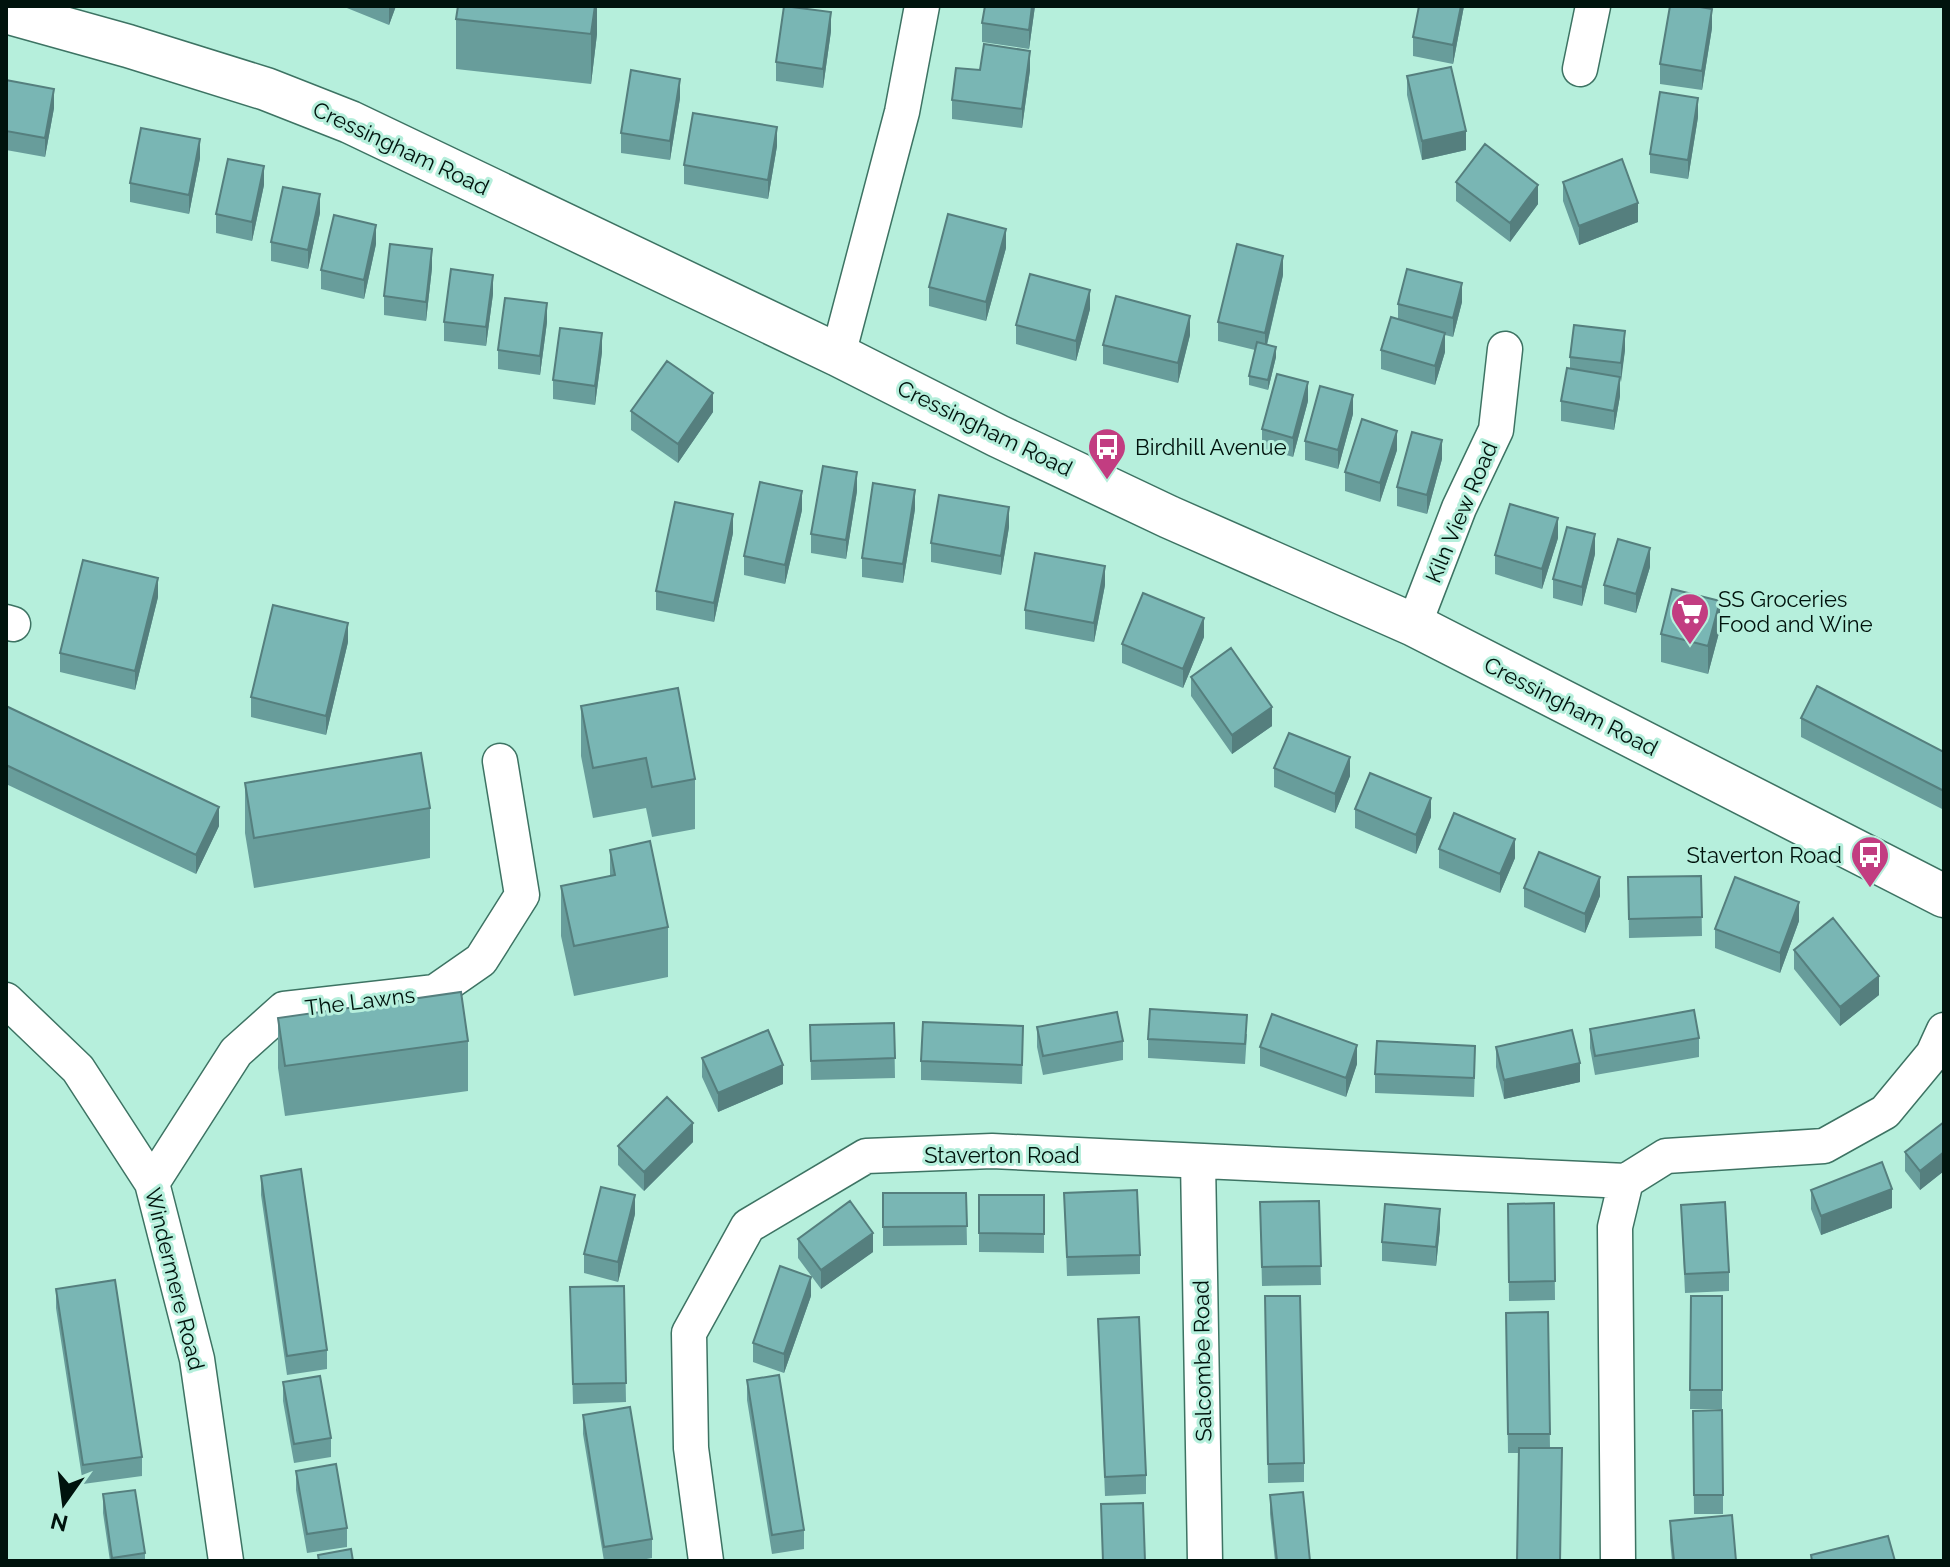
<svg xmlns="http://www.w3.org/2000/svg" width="1950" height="1567" font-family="Raleway,sans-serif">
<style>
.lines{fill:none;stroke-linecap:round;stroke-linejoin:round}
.minor-casing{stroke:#3d7363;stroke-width:37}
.tertiary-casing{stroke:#3d7363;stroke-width:45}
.minor{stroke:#fff;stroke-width:34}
.tertiary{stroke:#fff;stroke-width:42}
.wall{fill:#689d9b}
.shaded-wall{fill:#557f7e}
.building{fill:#79b6b4;stroke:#557f7e;stroke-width:2}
.labels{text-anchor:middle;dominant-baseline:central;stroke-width:6;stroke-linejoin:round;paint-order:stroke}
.street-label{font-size:22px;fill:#00130d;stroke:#b6efdc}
.poi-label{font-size:22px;fill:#00130d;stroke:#b6efdc;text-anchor:start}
</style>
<rect width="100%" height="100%" fill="#b6efdc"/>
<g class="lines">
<defs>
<path id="minor" d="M1580,69L1593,6
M838,355L902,112L922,6
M6,622L13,624
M1414,625L1459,508L1496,430L1505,349
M6,1000L78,1069L152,1183L197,1359L226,1561
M1198,1161L1205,1561
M152,1183L236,1052L284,1009L435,992L481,960L522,895L500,761
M706,1561L691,1448L689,1333L748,1226L866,1156L992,1151L1626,1181L1666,1156L1824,1146L1885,1112L1933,1054L1944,1030
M1618,1561L1615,1227L1626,1181"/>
<path id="tertiary" d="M6,12L128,46L266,89L350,122L838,355L998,436L1169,517L1414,625L1944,896"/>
</defs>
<use href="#minor" class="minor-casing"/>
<use href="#tertiary" class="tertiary-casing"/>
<use href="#minor" class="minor"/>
<use href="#tertiary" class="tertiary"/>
</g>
<path class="wall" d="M342,6H396L389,25Z
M597,6V34L591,84L456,69V19Z
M1035,6L1029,49L982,42V23Z
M1464,6L1453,64L1413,56V37Z
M1712,28L1702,90L1660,84V64Z
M831,31L823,88L776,81V62Z
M980,70H1030L1022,128L952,119V100Z
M1407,76L1466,150L1422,160L1407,95Z
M6,80L54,108L45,157L6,150Z
M680,98L670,160L621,153V133Z
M1698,117L1688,179L1650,173V154Z
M777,146L768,199L684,184V165Z
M200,158L189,214L130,202V183Z
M1456,182L1538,204L1510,242L1456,201Z
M1563,182L1638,222L1579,245L1563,201Z
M264,185L252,241L216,233V214Z
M320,213L308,269L271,261V242Z
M376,244L364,299L321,289V270Z
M1006,248L986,321L929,306V287Z
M432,268L426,321L384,315V296Z
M1283,275L1267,345L1276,357L1268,390L1249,385V376L1255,350L1218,341V322Z
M493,294L486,346L444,341V322Z
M1462,302L1453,337L1445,335V352L1435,385L1381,369V350L1398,319V304Z
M1090,309L1076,361L1016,344V325Z
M547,322L540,375L498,369V350Z
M1190,335L1178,383L1103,364V345Z
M1625,350L1620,382V396L1614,430L1561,421V401L1570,369V357Z
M602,352L595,405L553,399V380Z
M1308,401L1293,457L1262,448V429Z
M631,411L713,412L678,463L631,430Z
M1353,414L1338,469L1305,460V441Z
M1397,450L1380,502L1345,491V472Z
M1442,459L1427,514L1397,506V487Z
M857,491L846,559L811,553V534Z
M915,509L903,583L862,577V558Z
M802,510L785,584L744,575V556Z
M1009,527L1001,575L931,562V543Z
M733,533L714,622L656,610V591Z
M1558,538L1542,589L1495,574V555Z
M1595,554L1582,606L1553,598V579Z
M1650,567L1636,613L1604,604V585Z
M1105,585L1094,642L1025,629V610Z
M158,597L135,690L60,672V653Z
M1720,629L1708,674L1661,662V634Z
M1204,637L1183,688L1122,663V644Z
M348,642L326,735L251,717V697Z
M1191,677L1272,726L1232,754L1191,696Z
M6,706L219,826L196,874L6,784Z
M581,706L695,779V829L652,837L646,808L593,818L581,756Z
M1801,718L1944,752V810L1801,737Z
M1274,768L1350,776L1335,813L1274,787Z
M245,783L430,808V858L254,888L245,833Z
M1355,809L1431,817L1416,854L1355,828Z
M1439,849L1515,858L1500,893L1439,868Z
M610,850L668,927V977L574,996L561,936V886L610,876Z
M1701,876L1702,936L1629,938L1628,877Z
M1524,888L1600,896L1585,933L1524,907Z
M1799,921L1780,973L1715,948V929Z
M1794,950L1879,995L1840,1026L1794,969Z
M278,1018L468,1041V1091L285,1116L278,1068Z
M894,1023L895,1078L811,1080L810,1025Z
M1037,1027L1123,1041V1060L1043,1075L1037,1047Z
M1590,1029L1699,1038V1057L1595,1075L1590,1048Z
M1247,1034L1245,1064L1148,1058V1039Z
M1023,1045L1022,1084L921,1080V1061Z
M1260,1047L1357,1064L1346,1097L1260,1066Z
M1496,1047L1580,1082L1504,1099L1496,1067Z
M702,1058L783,1084L718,1112L702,1077Z
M1475,1065L1474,1097L1375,1093V1074Z
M1944,1122V1171L1920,1190L1905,1171V1152Z
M693,1142L644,1191L618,1165V1146Z
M261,1176L327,1350V1369L287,1375L261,1195Z
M1811,1190L1892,1208L1821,1235L1811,1209Z
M883,1193H966L967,1245L883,1246Z
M1064,1193L1140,1255V1274L1067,1276Z
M979,1195H1044V1253L979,1252Z
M1319,1201L1321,1285L1262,1286L1260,1202Z
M1554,1203L1555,1300L1509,1301L1508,1204Z
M1681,1205L1729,1272V1291L1685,1293Z
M635,1214L618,1282L584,1273V1254Z
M1440,1228L1436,1266L1382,1261V1242Z
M798,1239L873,1252L821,1289L798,1258Z
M624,1286L626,1402L573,1404L570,1287Z
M56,1289L142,1457V1476L83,1484L56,1308Z
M811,1296L784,1373L753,1362V1343Z
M1265,1296L1304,1463V1482L1268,1483Z
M1691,1296H1722V1409H1690Z
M1548,1312L1550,1448L1519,1453H1508L1506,1313Z
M1098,1319L1146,1475V1494L1105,1496Z
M747,1380L804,1530V1549L772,1554L747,1400Z
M283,1382L331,1438V1457L294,1463L283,1401Z
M1693,1411L1723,1495V1514H1694Z
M583,1415L652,1539V1558L636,1561H604L583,1434Z
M296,1471L347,1528V1547L307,1553L296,1490Z
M103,1494L145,1553V1561H110L103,1513Z
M1270,1495L1310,1561H1275L1270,1514Z
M1670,1521L1736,1561H1672L1670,1540Z"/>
<path class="shaded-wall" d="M389,6H396L389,25Z
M595,6H597V34L591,84V34Z
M1032,6H1035L1029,49V30Z
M1461,6H1464L1453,64V45Z
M1712,9V28L1702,90V71Z
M831,12V31L823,88V69Z
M1030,51V70L1022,128V109Z
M680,79V98L670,160V141Z
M54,89V108L45,157V138Z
M1698,98V117L1688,179V160Z
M777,127V146L768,199V180Z
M1466,131V150L1422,160V141Z
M200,139V158L189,214V195Z
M264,166V185L252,241V222Z
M1538,185V204L1510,242V223Z
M320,194V213L308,269V250Z
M1638,203V222L1579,245V226Z
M376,225V244L364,299V280Z
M1006,229V248L986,321V302Z
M432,249V268L426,321V302Z
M1283,256V275L1265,352V333Z
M493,275V294L486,346V327Z
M1462,283V302L1453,337V318Z
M1090,290V309L1076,361V341Z
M547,303V322L540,375V356Z
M1190,316V335L1178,383V363Z
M1625,331V350L1621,382V363Z
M602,333V352L595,405V386Z
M1445,333V352L1435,385V366Z
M1276,347V357L1268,390V380Z
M1620,377V396L1614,430V411Z
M1308,382V401L1293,457V438Z
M713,393V412L678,463V444Z
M1353,395V414L1338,469V450Z
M1397,431V450L1380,502V483Z
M1442,440V459L1427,514V495Z
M857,472V491L846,559V540Z
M915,490V509L903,583V564Z
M802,491V510L785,584V565Z
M1009,507V527L1001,575V556Z
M733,514V533L714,622V603Z
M1558,518V538L1542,589V569Z
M1595,534V554L1582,606V587Z
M1650,548V567L1636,613V594Z
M1105,566V585L1094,642V623Z
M158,578V597L135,690V671Z
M1720,601V629L1708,674V646Z
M1204,618V637L1183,688V669Z
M348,623V642L326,735V716Z
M1272,707V726L1232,754V735Z
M1350,757V776L1335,813V794Z
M1431,798V817L1416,854V835Z
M219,807V826L196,874V855Z
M1515,839V858L1500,893V874Z
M1600,877V896L1585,933V914Z
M1799,902V921L1780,973V953Z
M1879,976V995L1840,1026V1007Z
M1357,1045V1064L1346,1097V1078Z
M1580,1063V1082L1504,1099V1080Z
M783,1065V1084L718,1112V1093Z
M693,1123V1142L644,1191V1172Z
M1944,1152V1171L1920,1190V1171Z
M1892,1189V1208L1821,1235V1216Z
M635,1195V1214L618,1282V1262Z
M1440,1209V1228L1436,1266V1247Z
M873,1233V1252L821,1289V1270Z
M811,1277V1296L784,1373V1354Z"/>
<path class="building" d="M458,6H595L591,34L456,19Z
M784,6L831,12L823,69L776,62Z
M985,6H1032L1029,30L982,23Z
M1419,6H1461L1453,45L1413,37Z
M1670,6H1694L1712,9L1702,71L1660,64Z
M984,44L1030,51L1022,109L952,100L956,68L980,70Z
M1451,67L1466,131L1422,141L1407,76Z
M631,70L680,79L670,141L621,133Z
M6,80L54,89L45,138L6,131Z
M1660,92L1698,98L1688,160L1650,154Z
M693,113L777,127L768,180L684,165Z
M141,128L200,139L189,195L130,183Z
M1485,144L1538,185L1510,223L1456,182Z
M228,159L264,166L252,222L216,214Z
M1622,159L1638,203L1579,226L1563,182Z
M283,187L320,194L308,250L271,242Z
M948,214L1006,229L986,302L929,287Z
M334,215L376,225L364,280L321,270Z
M390,244L432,249L426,302L384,296Z
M1237,244L1283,256L1265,333L1218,322Z
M451,269L493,275L486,327L444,322Z
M1407,269L1462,283L1453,318L1398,304Z
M1030,274L1090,290L1076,341L1016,325Z
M1116,296L1190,316L1178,363L1103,345Z
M505,298L547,303L540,356L498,350Z
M1391,317L1445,333L1435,366L1381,350Z
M1574,325L1625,331L1621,363L1570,357Z
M560,328L602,333L595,386L553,380Z
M1257,342L1276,347L1268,380L1249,376Z
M667,361L713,393L678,444L631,411Z
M1567,368L1620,377L1614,411L1561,401Z
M1277,374L1308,382L1293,438L1262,429Z
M1320,386L1353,395L1338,450L1305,441Z
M1362,419L1397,431L1380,483L1345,472Z
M1412,432L1442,440L1427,495L1397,487Z
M823,466L857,472L846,540L811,534Z
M760,482L802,491L785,565L744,556Z
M873,483L915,490L903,564L862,558Z
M939,495L1009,507L1001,556L931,543Z
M675,502L733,514L714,603L656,591Z
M1510,504L1558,518L1542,569L1495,555Z
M1567,527L1595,534L1582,587L1553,579Z
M1618,539L1650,548L1636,594L1604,585Z
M1035,553L1105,566L1094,623L1025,610Z
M83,560L158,578L135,671L60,653Z
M1672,589L1720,601L1708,646L1661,634Z
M1143,593L1204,618L1183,669L1122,644Z
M273,605L348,623L326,716L251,697Z
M1231,648L1272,707L1232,735L1191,677Z
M1817,686L1944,752V791L1801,718Z
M678,688L695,779L652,787L646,758L593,768L581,706Z
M6,706L219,807L196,855L6,765Z
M1289,733L1350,757L1335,794L1274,768Z
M421,753L430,808L254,838L245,783Z
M1370,773L1431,798L1416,835L1355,809Z
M1454,813L1515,839L1500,874L1439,849Z
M650,841L668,927L574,946L561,886L615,875L610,850Z
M1539,852L1600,877L1585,914L1524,888Z
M1701,876L1702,917L1629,919L1628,877Z
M1735,877L1799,902L1780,953L1715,929Z
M1833,918L1879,976L1840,1007L1794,950Z
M461,992L468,1041L285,1066L278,1018Z
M1150,1009L1247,1015L1245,1044L1148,1039Z
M1694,1010L1699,1038L1595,1056L1590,1029Z
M1117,1012L1123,1041L1043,1056L1037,1027Z
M1272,1014L1357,1045L1346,1078L1260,1047Z
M923,1022L1023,1026L1022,1065L921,1061Z
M894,1023L895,1058L811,1061L810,1025Z
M768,1030L783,1065L718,1093L702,1058Z
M1572,1030L1580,1063L1504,1080L1496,1047Z
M1377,1041L1475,1046L1474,1078L1375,1074Z
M667,1097L693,1123L644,1172L618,1146Z
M1944,1122V1152L1920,1171L1905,1152Z
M1882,1162L1892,1189L1821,1216L1811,1190Z
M301,1169L327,1350L287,1356L261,1176Z
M601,1187L635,1195L618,1262L584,1254Z
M1137,1190L1140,1255L1067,1257L1064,1193Z
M883,1193H966L967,1226L883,1227Z
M979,1195H1044V1234L979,1233Z
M850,1201L873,1233L821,1270L798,1239Z
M1319,1201L1321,1266L1262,1267L1260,1202Z
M1725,1202L1729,1272L1685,1274L1681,1205Z
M1554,1203L1555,1281L1509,1282L1508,1204Z
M1385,1204L1440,1209L1436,1247L1382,1242Z
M780,1266L811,1277L784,1354L753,1343Z
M115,1280L142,1457L83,1465L56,1289Z
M624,1286L626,1383L573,1384L570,1287Z
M1265,1296H1300L1304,1463L1268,1464Z
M1691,1296H1722V1390H1690Z
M1548,1312L1550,1434H1508L1506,1313Z
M1139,1317L1146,1475L1105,1477L1098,1319Z
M779,1375L804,1530L772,1535L747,1380Z
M320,1376L331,1438L294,1444L283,1382Z
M630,1407L652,1539L604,1547L583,1415Z
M1722,1410L1723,1495H1694L1693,1411Z
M1519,1448H1562L1560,1561H1517Z
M336,1464L347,1528L307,1534L296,1471Z
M135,1490L145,1553L112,1558L103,1494Z
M1303,1492L1310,1561H1277L1270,1495Z
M1143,1503L1145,1561H1103L1101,1504Z
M1732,1515L1736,1561H1674L1670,1521Z
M1888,1536L1895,1561H1812L1811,1555Z
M351,1549L353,1561H319L318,1555Z"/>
<defs>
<symbol id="bus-pin" viewBox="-11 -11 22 30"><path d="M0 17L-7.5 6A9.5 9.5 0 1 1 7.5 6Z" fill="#c23d81" stroke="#b6efdc"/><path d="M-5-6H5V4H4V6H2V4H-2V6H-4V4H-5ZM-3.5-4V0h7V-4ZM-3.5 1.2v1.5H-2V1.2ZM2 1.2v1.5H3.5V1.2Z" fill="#fff"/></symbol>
<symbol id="supermarket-pin" viewBox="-11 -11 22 30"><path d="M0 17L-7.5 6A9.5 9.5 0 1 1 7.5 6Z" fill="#c23d81" stroke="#b6efdc"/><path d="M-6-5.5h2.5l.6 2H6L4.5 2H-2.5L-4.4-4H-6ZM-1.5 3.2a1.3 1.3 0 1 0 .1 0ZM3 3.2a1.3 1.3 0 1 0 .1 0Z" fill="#fff"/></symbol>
</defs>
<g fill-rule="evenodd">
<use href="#bus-pin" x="1085" y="425" width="44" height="60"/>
<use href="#supermarket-pin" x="1668" y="590" width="44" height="60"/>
<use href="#bus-pin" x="1848" y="833" width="44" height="60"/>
</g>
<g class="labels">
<g class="street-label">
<text transform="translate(401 148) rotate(25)">Cressingham Road</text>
<text transform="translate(985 428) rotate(26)">Cressingham Road</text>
<text transform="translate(1461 512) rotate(-67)">Kiln View Road</text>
<text transform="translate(1571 706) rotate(27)">Cressingham Road</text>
<text transform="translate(360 1001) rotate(-7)">The Lawns</text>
<text x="1002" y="1155">Staverton Road</text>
<text transform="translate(175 1279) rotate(76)">Windermere Road</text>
<text transform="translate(1202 1361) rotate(-91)">Salcombe Road</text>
</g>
<g class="poi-label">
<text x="1135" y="447">Birdhill Avenue</text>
<text x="1718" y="599">SS Groceries<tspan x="1718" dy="25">Food and Wine</tspan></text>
<text x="1842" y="855" text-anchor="end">Staverton Road</text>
</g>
</g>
<rect width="1950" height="1567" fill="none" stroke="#00130d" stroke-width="16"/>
<g transform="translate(64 1503) rotate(194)" stroke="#b6efdc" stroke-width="6" paint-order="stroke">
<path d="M0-6L14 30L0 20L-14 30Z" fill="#00130d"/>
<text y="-12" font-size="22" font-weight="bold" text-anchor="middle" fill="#00130d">N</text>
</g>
</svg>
